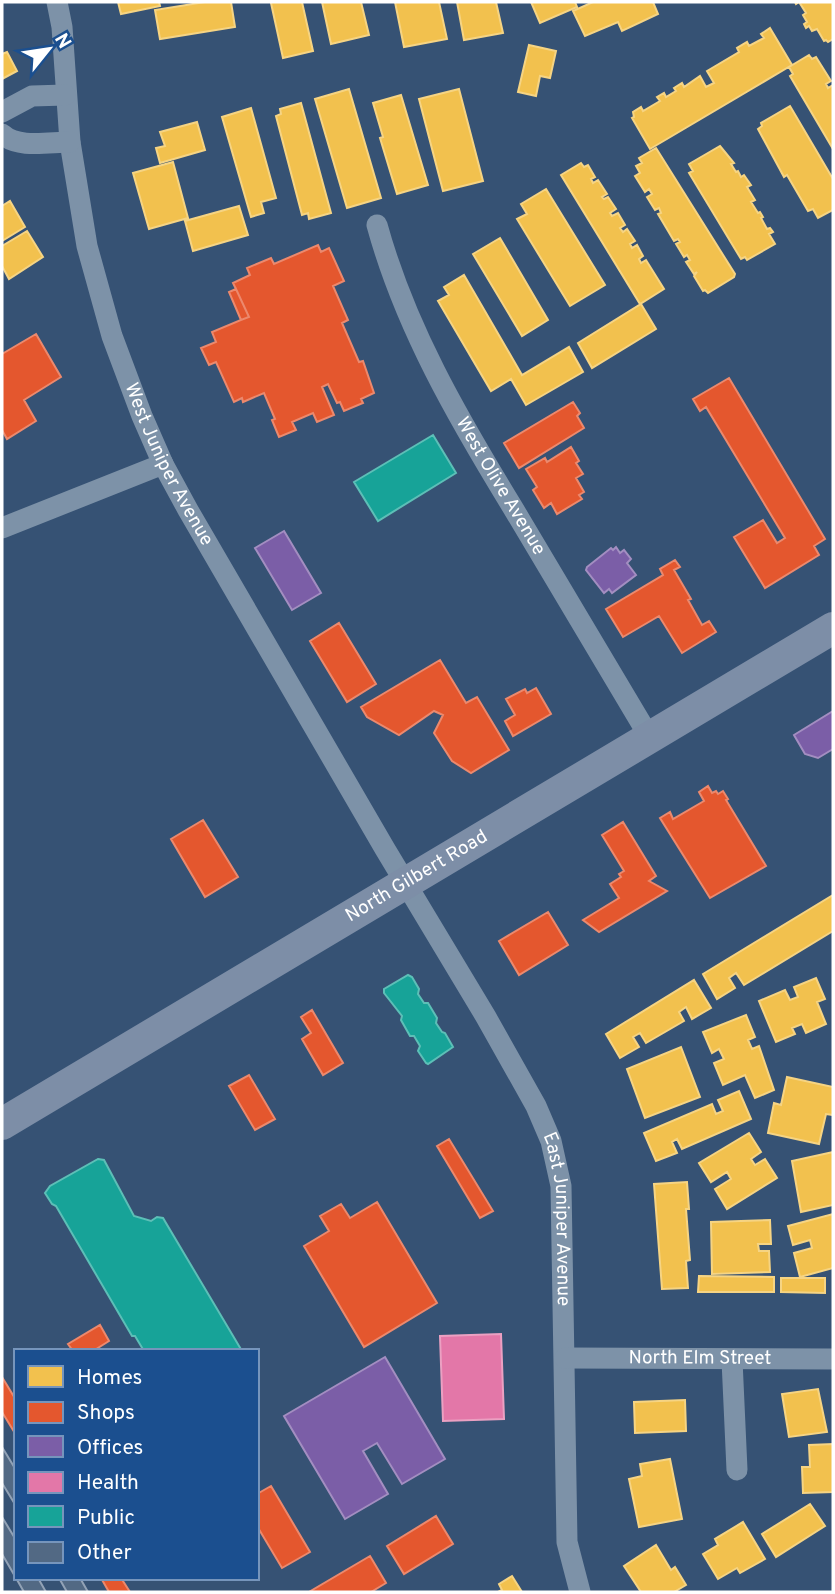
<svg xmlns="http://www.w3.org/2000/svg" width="835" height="1594" font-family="Overpass,sans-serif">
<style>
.homes{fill:#f2c14e;stroke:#f6d483;stroke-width:2}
.shops{fill:#e4572e;stroke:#ec896d;stroke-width:2}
.offices{fill:#7b5ea7;stroke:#a38ec1;stroke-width:2}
.health{fill:#e377a8;stroke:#eba0c2;stroke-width:2}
.public{fill:#17a398;stroke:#5dbfb7;stroke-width:2}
.building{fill:#526984;stroke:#92a2b6;stroke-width:2}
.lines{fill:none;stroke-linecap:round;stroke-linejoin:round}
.street{stroke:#7d92a8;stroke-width:21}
.primary{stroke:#7d8ea7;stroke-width:32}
.labels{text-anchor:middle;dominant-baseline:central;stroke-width:7;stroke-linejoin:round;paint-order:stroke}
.street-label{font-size:19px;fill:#fff;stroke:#1b4f8f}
</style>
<rect width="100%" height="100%" fill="#365274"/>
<path class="homes" d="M118,2H159L160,6L121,14Z
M205,2H231L235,27L160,39L155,10Z
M272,2H302L313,51L283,58L271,3Z
M322,2H361L369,35L331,44Z
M395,2H439L447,39L404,47Z
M457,2H496L503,33L464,40Z
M531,2H575L577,7L540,23Z
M593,2H653L658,14L622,31L618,22L585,36L573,11Z
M795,2H833V39L828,42L826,40L824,41L817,29L812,31L809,26L806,28L804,24L807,22L803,15L806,13L799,2L796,4Z
M770,28L792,65L650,149L632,118L634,117L633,112L641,107L643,111L660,101L657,97L664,93L666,97L676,91L674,88L682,83L684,87L700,76L706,87L714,83L707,71L739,52L737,48L747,42L749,46L764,38L761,34Z
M529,45L556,51L550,78L540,76L536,96L518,92Z
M7,52L17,71L2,79V54Z
M809,55L812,59L816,57L831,81L826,84L828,88L833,85V149L790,76L793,74L789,67Z
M349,89L381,198L347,208L315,99Z
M459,89L483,181L443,191L419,99Z
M401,95L428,185L397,194L380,138L383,137L373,103Z
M301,103L331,213L309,219L308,213L302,215L276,116L281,114L280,109Z
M790,106L833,179V210L818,218L813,209L808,211L787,175L784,177L758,129L762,126L761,123Z
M251,108L276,198L261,202L264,213L251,217L222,117Z
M197,122L205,150L160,163L156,148L165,146L160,132Z
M720,146L734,163L731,164L736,172L738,171L741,177L744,175L751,185L747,187L755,200L751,202L758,213L760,212L763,217L761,218L767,229L770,228L773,232L769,234L775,244L747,260L745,257L741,259L689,173L693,171L689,164Z
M656,148L735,274L734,277L708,293L705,290L703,291L694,276L697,272L694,274L686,262L690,260L687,255L684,257L676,244L680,242L678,239L674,241L658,214L661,213L659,208L655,210L647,197L652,194L649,189L645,192L635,176L640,173L636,166L642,163L639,158Z
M173,162L188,218L149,229L133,173Z
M581,163L584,167L588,165L595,177L591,179L593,183L598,180L607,194L602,197L604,199L608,197L616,209L610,213L612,216L618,213L625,225L620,228L623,232L627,229L635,241L630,244L632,248L637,245L643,256L639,259L641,263L646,260L664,289L640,304L561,175Z
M546,189L605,285L570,306L517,219L527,214L521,204Z
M10,201L25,227L2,241V206Z
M239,206L248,235L193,251L185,221Z
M27,231L43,257L9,279L2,266V246Z
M500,238L548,320L522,336L473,254Z
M464,275L522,375L569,347L583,372L526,405L511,379L491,391L438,301L449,295L444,287Z
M641,304L656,329L592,368L578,343Z
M833,895V931L744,985L736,973L729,978L735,988L717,999L703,974Z
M816,978L825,999L817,1002L826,1024L806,1033L802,1024L792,1028L795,1034L776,1042L759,1001L785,990L790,1000L798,997L794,987Z
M694,980L711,1008L692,1019L686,1007L679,1012L684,1021L646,1043L640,1033L633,1037L639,1047L620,1058L606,1034Z
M746,1015L755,1037L748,1040L752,1049L759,1046L774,1090L755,1098L745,1075L723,1085L714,1063L724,1059L719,1049L712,1053L703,1032Z
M681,1047L700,1097L645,1118L627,1069Z
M787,1077L833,1087V1115L826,1114L819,1144L768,1133L774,1103L781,1105Z
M739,1091L751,1119L682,1149L677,1139L672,1142L677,1153L656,1161L644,1133L712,1104L716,1114L723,1111L718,1100Z
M749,1133L761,1152L751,1159L755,1165L765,1159L777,1178L727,1209L715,1189L731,1179L727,1172L711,1182L699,1163Z
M833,1152V1205L801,1212L792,1161Z
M687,1182L689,1209H686L690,1260L686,1261L688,1288L662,1289L654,1184Z
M833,1214V1268L800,1277L794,1253L812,1248L810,1240L793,1245L788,1226Z
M770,1220L771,1244H758L759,1251H769L770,1272L712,1274L711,1222Z
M699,1276L774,1277V1292H698Z
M781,1278H825V1293L781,1292Z
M818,1389L827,1432L789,1437L782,1394Z
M685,1400L686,1431L635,1433L634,1402Z
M833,1444V1492L803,1493L802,1467H810L809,1445Z
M670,1459L682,1519L639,1527L629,1479L642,1476L640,1464Z
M810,1504L825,1526L776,1557L762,1534Z
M743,1522L765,1559L740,1573L737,1568L718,1579L703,1554L718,1545L715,1539Z
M656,1545L671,1570L675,1567L686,1585L674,1592H641L624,1566Z
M512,1576L522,1592H498L502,1590L499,1584Z"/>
<path class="shops" d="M318,245L321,252L329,248L344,281L333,286L348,320L342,323L359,362L363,361L374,393L361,399L363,403L344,411L340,402L337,403L328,384L322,387L334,415L317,422L313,413L292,422L296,430L279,437L272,420L275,419L264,393L243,402L242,398L234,402L216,362L209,365L201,348L216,342L212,332L241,320L229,292L236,289L233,283L250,275L247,268L271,258L274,264Z
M236,289L249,317L241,320L229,292Z
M36,334L61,377L24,400L36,421L7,439L2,430V354Z
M729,378L825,539L814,546L819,555L765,588L734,537L763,520L777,543L785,538L706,407L700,411L693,399Z
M573,402L580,413L577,416L584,428L519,468L504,443Z
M571,447L579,461L576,463L583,474L576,478L584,492L579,495L582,499L557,514L551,503L544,508L533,490L537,487L526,469L545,458L547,462Z
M675,560L680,567L674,570L691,599L688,600L702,625L709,621L716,632L682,653L659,616L623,637L606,609L663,575L660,569Z
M339,623L376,684L347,702L310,641Z
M440,660L466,703L477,697L509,750L471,773L452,761L434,733L443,715L434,711L399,735L367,717L361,707Z
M536,688L551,714L513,736L505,721L515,715L506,699L525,689L527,693Z
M708,786L712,793L716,791L718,794L723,791L728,799L726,800L766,866L710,898L660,818L670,812L673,819L704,801L699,792Z
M203,820L238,877L205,897L171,839Z
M623,822L656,876L649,881L667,891L599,932L583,920L619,898L610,884L621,877L619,874L624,871L602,835Z
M548,912L568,945L519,975L499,941Z
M312,1010L343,1063L323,1075L302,1039L311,1033L301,1017Z
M249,1075L275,1119L255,1130L229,1086Z
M449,1139L493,1211L480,1218L437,1146Z
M377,1202L437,1303L364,1347L304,1246L329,1231L320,1216L341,1204L350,1218Z
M100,1325L109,1341L93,1351H73L68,1344Z
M2,1377L16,1400V1435L2,1412Z
M271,1486L310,1552L282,1568L257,1526V1494Z
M436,1516L453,1544L404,1574L387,1546Z
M370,1556L386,1583L371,1592H309Z
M101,1578H121L130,1592H109Z"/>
<path class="offices" d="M284,531L321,593L292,610L255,548Z
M616,547L620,553L624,550L631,559L627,563L636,575L612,593L609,589L604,593L586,570L587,567L611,548L613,550Z
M833,711V749L818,758L805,754L794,735Z
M385,1357L445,1459L402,1484L377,1443L363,1451L388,1494L345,1519L284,1416Z"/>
<path class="health" d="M501,1334L504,1419L443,1421L440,1336Z"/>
<path class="public" d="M433,435L456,473L378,521L354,482Z
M408,975L412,977L419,989L418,994L424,1003H428L437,1018L436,1023L442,1032L445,1033L453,1047L428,1064L426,1063L418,1051L420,1046L414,1036H410L401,1020L402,1016L384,993V989Z
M98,1159L104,1160L134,1216L151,1221L157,1217L163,1218L242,1351H144L135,1336H132L56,1206L52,1204L45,1193L50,1186Z"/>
<path class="building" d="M2,1447L16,1470V1506L2,1483Z
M2,1517L16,1540V1578L2,1554Z
M16,1578H38L46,1592H24Z
M59,1578H80L88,1592H67Z"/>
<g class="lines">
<g class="street">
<path id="s1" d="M57,2L62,27L70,142L87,246L112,336L142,416L163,464L188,510L385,849L486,1017L536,1106L551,1141L561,1186L567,1542L580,1592"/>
<path d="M2,112L32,96L65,95"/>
<path d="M2,134C18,149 49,142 70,142"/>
<path id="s2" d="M377,225C405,327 458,418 513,508C559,584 604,662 650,738"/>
<path d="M2,528L163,464"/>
<path id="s3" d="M565,1358L833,1359"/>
<path d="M732,1360L737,1470"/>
</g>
<path class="primary" id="s4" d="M2,1124L833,628"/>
</g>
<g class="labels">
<g class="street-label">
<text stroke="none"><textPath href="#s1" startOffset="480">West Juniper Avenue</textPath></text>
<text stroke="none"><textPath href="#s2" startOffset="290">West Olive Avenue</textPath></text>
<text stroke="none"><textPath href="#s4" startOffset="483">North Gilbert Road</textPath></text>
<text stroke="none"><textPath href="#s1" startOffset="1337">East Juniper Avenue</textPath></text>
<text stroke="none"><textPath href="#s3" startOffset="135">North Elm Street</textPath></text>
</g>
</g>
<rect width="835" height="1594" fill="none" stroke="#ffffff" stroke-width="7"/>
<rect x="14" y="1349" width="245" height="231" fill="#1b4f8f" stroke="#7695bc" stroke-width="2"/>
<rect x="28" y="1366" width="35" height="21" fill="#f2c14e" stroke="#7695bc" stroke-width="2"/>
<text x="77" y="1384" font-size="21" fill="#ffffff">Homes</text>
<rect x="28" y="1402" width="35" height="21" fill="#e4572e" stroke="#7695bc" stroke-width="2"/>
<text x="77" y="1419" font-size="21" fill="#ffffff">Shops</text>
<rect x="28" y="1436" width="35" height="21" fill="#7b5ea7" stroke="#7695bc" stroke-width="2"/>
<text x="77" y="1454" font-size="21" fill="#ffffff">Offices</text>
<rect x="28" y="1472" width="35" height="21" fill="#e377a8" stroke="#7695bc" stroke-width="2"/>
<text x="77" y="1489" font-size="21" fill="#ffffff">Health</text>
<rect x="28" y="1506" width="35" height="21" fill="#17a398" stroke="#7695bc" stroke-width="2"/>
<text x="77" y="1524" font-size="21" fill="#ffffff">Public</text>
<rect x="28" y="1542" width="35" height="21" fill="#526984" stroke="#7695bc" stroke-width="2"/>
<text x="77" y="1559" font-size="21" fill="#ffffff">Other</text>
<g transform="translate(49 49) rotate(60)" stroke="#1b4f8f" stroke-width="5" paint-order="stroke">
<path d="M0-5L12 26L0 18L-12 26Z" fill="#ffffff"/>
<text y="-10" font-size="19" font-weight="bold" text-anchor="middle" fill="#ffffff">N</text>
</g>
</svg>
